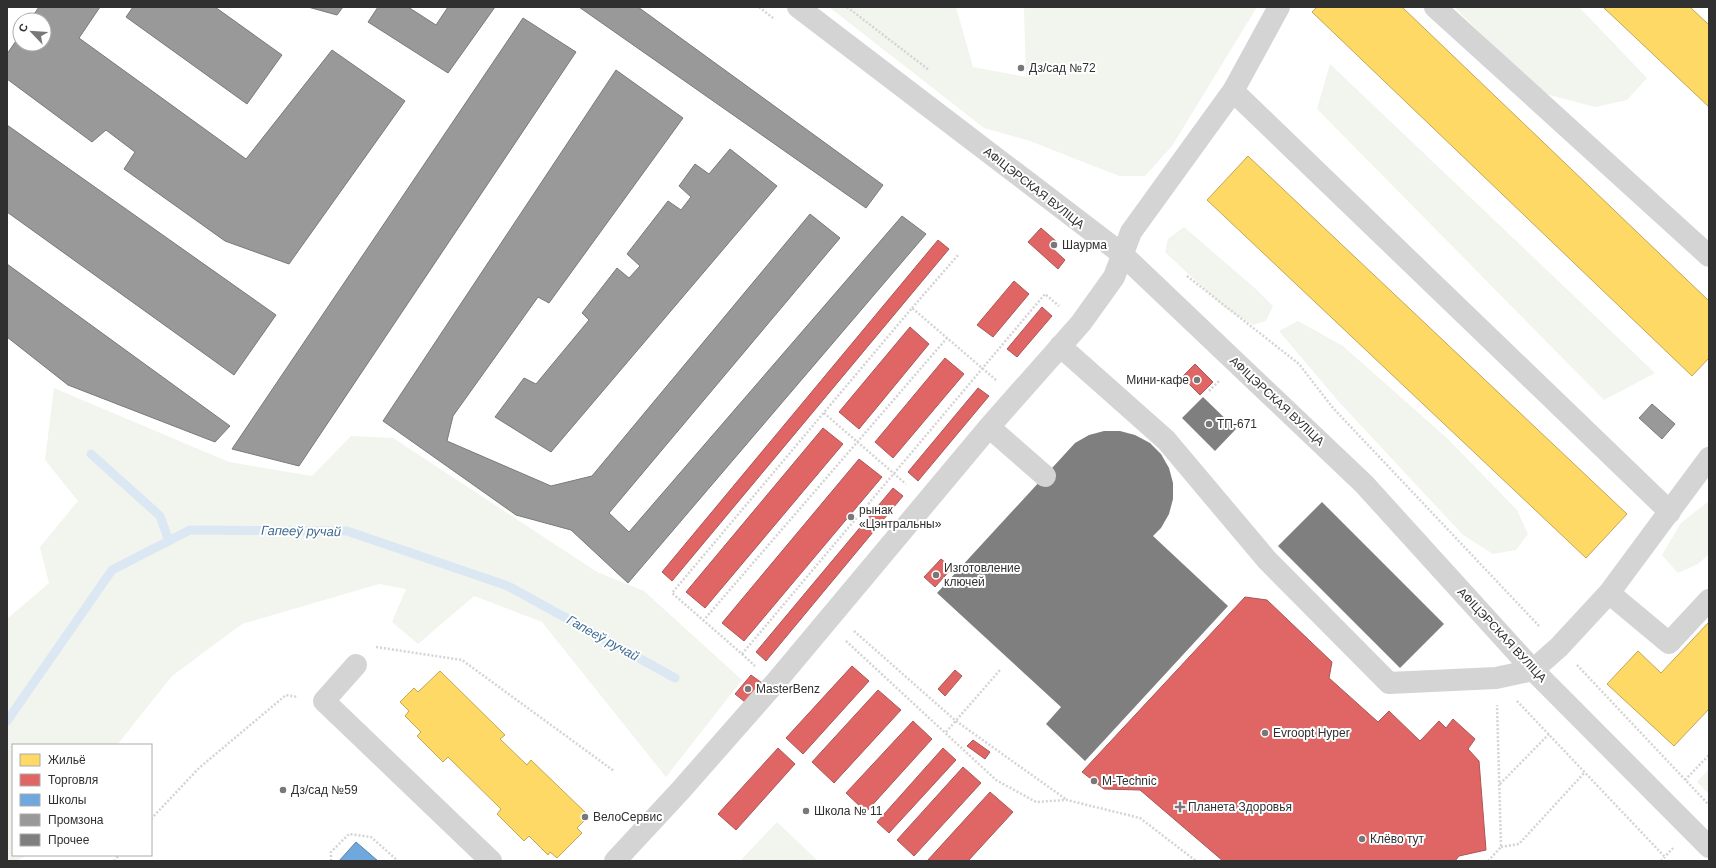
<svg xmlns="http://www.w3.org/2000/svg" width="1716" height="868" font-family="Arial,sans-serif">
<style>
.green{fill:#f1f5ed}
.homes{fill:#ffd966;stroke:#c1a656}
.shops{fill:#e06666;stroke:#ab5656}
.schools{fill:#6fa8dc;stroke:#5c84a8}
.industry{fill:#999;stroke:#7a7a7a}
.lines{fill:none;stroke-linecap:round;stroke-linejoin:round}
.stream{stroke:#dbe7f2;stroke-width:9}
.building{fill:#7f7f7f}
.path{stroke:#d4d4d4;stroke-width:2.5;stroke-dasharray:2 2;stroke-linecap:butt}
.minor{stroke:#d4d4d4;stroke-width:22}
.poi-dot{fill:#787878;stroke:#fff;stroke-width:1.5}
.labels{text-anchor:middle;dominant-baseline:central;stroke-width:4;stroke-linejoin:round;paint-order:stroke}
.poi-label{font-size:12px;fill:#303030;stroke:#fff;text-anchor:start}
.street-label{font-size:12px;fill:#303030;stroke:#fff}
.water-label{font-size:13px;font-style:italic;fill:#3f6b91;stroke:#fff}
</style>
<rect width="100%" height="100%" fill="#fff"/>
<path class="green" d="M829,7H956L973,67L1026,77L1024,7H1257L1172,146L1145,176H1119L1030,141L984,128Z
M1454,7H1579L1647,78L1627,100L1595,107L1542,93Z
M1330,64L1655,373L1604,400L1317,109Z
M1184,227L1257,290L1273,306L1266,321L1253,325L1225,308L1165,252L1168,239Z
M1298,321L1343,346L1448,439L1517,510L1528,534L1516,550L1493,554L1463,535L1339,402L1279,331Z
M54,388L229,462L312,476L351,436L393,438L597,572L644,591L742,680L666,777L542,622L474,596L418,644L392,622L406,589L379,584L242,624L172,676L117,745H13V855H28L16,861H7V619L49,583L40,547L78,501L45,460Z
M1709,501V554L1698,564L1678,573L1662,555L1681,523Z
M1709,769V794L1697,782Z
M777,822L818,861H740Z"/>
<path class="homes" d="M1317,7H1402L1709,301V358L1692,376L1312,12Z
M1603,7H1690L1709,25V107Z
M1248,156L1627,514L1586,558L1207,200Z
M1709,622V709L1674,746L1607,684L1638,651L1661,673Z
M440,671L505,735L500,739L527,765L531,760L589,816L577,828L582,833L557,858L550,852L548,855L529,836L524,841L497,814L501,809L448,757L443,762L417,736L421,732L405,716L409,711L400,702L414,688L418,692Z"/>
<path class="shops" d="M1041,228L1057,242L1051,247L1065,260L1058,269L1028,242Z
M938,240L949,249L672,581L662,572Z
M1014,281L1029,294L993,337L977,325Z
M1042,307L1052,316L1017,357L1007,349Z
M910,327L929,344L859,429L839,412Z
M945,358L964,374L893,458L875,442Z
M1195,364L1213,382L1200,395L1182,377Z
M978,388L989,396L918,481L908,472Z
M823,428L843,444L705,608L686,592Z
M859,459L882,477L744,641L722,623Z
M893,488L903,496L766,661L756,652Z
M941,559L952,568L935,587L924,577Z
M1245,597L1267,600L1332,662L1329,678L1378,722L1389,711L1420,741L1439,721L1446,728L1453,719L1475,739L1468,749L1479,761L1486,850L1459,856L1455,861H1223L1140,790L1104,789L1082,772Z
M852,666L869,681L803,754L786,738Z
M955,670L962,676L945,696L938,689Z
M751,675L762,683L745,702L735,694Z
M878,690L901,710L834,783L812,762Z
M913,721L932,739L866,812L846,793Z
M973,740L990,752L985,759L967,746Z
M778,748L795,764L736,830L718,814Z
M943,748L956,760L889,833L877,822Z
M963,767L981,783L914,856L897,840Z
M990,792L1013,812L968,861H927Z"/>
<path class="schools" d="M356,842L378,861H339Z"/>
<path class="industry" d="M39,7H100L79,38L246,159L332,50L405,101L289,264L225,241L124,169L135,152L106,130L92,142L7,79V54L20,35V44H44V20H30Z
M133,7H215L282,55L247,104L126,17Z
M308,7H343L337,15Z
M378,7H408L436,25L448,7H495L448,73L368,22Z
M579,7H638L883,185L866,208Z
M523,18L576,52L299,466L232,449Z
M616,70L683,118L549,303L538,297L453,416L447,441L551,486L592,476L810,214L840,238L609,513L629,532L902,216L926,234L628,583L571,530L516,515L383,421Z
M7,125L276,315L234,375L7,212Z
M730,149L777,186L551,452L495,417L524,378L536,384L589,320L582,313L617,268L629,278L640,266L627,254L668,201L681,210L691,197L679,186L695,164L709,174Z
M7,264L230,426L215,442L68,385L7,337Z
M1652,404L1675,424L1662,439L1639,418Z"/>
<g class="lines">
<path class="stream" d="M91,454L160,516L169,541
M7,721L112,570L190,530L347,531L508,586L675,678"/>
</g>
<path class="building" d="M1203,397L1236,429L1215,451L1182,418Z
M1104,431H1120L1135,435L1150,443L1161,454L1169,468L1173,483V499L1169,514L1161,528L1153,536L1228,606L1085,761L1046,724L1061,707L937,593L1075,443L1089,435Z
M1322,502L1444,624L1400,668L1278,546Z"/>
<g class="lines">
<path class="path" d="M759,7L773,18
M847,7L929,70
M1187,276L1299,364L1333,408L1540,627
M912,308L959,254
M996,380L912,308L672,593L742,654L1045,294L1059,306
M1209,391L1219,381
M824,413L906,484
M703,621L947,338
M854,631L956,721L1067,800
M846,641L996,780L1036,802L1067,800L1140,818L1196,861
M376,647L462,660L614,771
M742,654L755,666
M1577,665L1709,805
M1517,701L1665,857
M946,732L1000,670
M1685,780L1709,755
M1500,784L1549,734
M151,819L199,768L286,695L298,697
M1501,847L1519,844L1585,772
M114,861L119,855
M331,861V852L349,834L371,837L398,861
M1488,861L1501,847L1497,705
M1661,861L1673,848"/>
<path class="minor" d="M798,7L1122,254L1364,484L1533,670L1709,847
M1435,7L1709,256
M1233,91L1670,512
M1060,346L1166,440L1267,560L1389,683L1496,678L1533,670L1559,647L1609,593L1709,458
M989,427L1045,476
M1609,593L1669,643L1709,600
M356,665L324,701L491,861
M615,861L680,791L775,683L989,427L1081,323L1114,277L1131,232L1233,91L1279,7"/>
</g>
<g class="poi-dot">
<circle cx="1021" cy="68" r="4"/>
<circle cx="1054" cy="245" r="4"/>
<circle cx="1197" cy="380" r="4"/>
<circle cx="1209" cy="424" r="4"/>
<circle cx="851" cy="517" r="4"/>
<circle cx="936" cy="575" r="4"/>
<circle cx="748" cy="689" r="4"/>
<circle cx="1265" cy="733" r="4"/>
<circle cx="1094" cy="781" r="4"/>
<circle cx="283" cy="790" r="4"/>
<path d="M1178 801h4v4h4v4h-4v4h-4v-4h-4v-4h4z"/>
<circle cx="806" cy="811" r="4"/>
<circle cx="585" cy="817" r="4"/>
<circle cx="1362" cy="839" r="4"/>
</g>
<g class="labels">
<g class="poi-label">
<text x="1029" y="68">Дз/сад №72</text>
<text x="1062" y="245">Шаурма</text>
<text x="1189" y="380" text-anchor="end">Мини-кафе</text>
<text x="1217" y="424">ТП-671</text>
<text x="859" y="510">рынак<tspan x="859" dy="14">«Цэнтральны»</tspan></text>
<text x="944" y="568">Изготовление<tspan x="944" dy="14">ключей</tspan></text>
<text x="756" y="689">MasterBenz</text>
<text x="1273" y="733">Evroopt Hyper</text>
<text x="1102" y="781">M-Technic</text>
<text x="291" y="790">Дз/сад №59</text>
<text x="1188" y="807">Планета Здоровья</text>
<text x="814" y="811">Школа № 11</text>
<text x="593" y="817">ВелоСервис</text>
<text x="1370" y="839">Клёво тут</text>
</g>
<g class="street-label">
<text transform="translate(1034 188) rotate(38)">АФІЦЭРСКАЯ ВУЛІЦА</text>
<text transform="translate(1277 401) rotate(43)">АФІЦЭРСКАЯ ВУЛІЦА</text>
<text transform="translate(1502 635) rotate(47)">АФІЦЭРСКАЯ ВУЛІЦА</text>
</g>
<g class="water-label">
<text transform="translate(301 531) rotate(1)">Гапееў ручай</text>
<text transform="translate(603 638) rotate(29)">Гапееў ручай</text>
</g>
</g>
<rect width="1716" height="868" fill="none" stroke="#303030" stroke-width="16"/>
<rect x="12" y="744" width="140" height="112" fill="#ffffff" stroke="#acacac"/>
<rect x="20" y="754" width="20" height="12" fill="#ffd966" stroke="#acacac"/>
<text x="48" y="764" font-size="12" fill="#303030">Жильё</text>
<rect x="20" y="774" width="20" height="12" fill="#e06666" stroke="#acacac"/>
<text x="48" y="784" font-size="12" fill="#303030">Торговля</text>
<rect x="20" y="794" width="20" height="12" fill="#6fa8dc" stroke="#acacac"/>
<text x="48" y="804" font-size="12" fill="#303030">Школы</text>
<rect x="20" y="814" width="20" height="12" fill="#999999" stroke="#acacac"/>
<text x="48" y="824" font-size="12" fill="#303030">Промзона</text>
<rect x="20" y="834" width="20" height="12" fill="#7f7f7f" stroke="#acacac"/>
<text x="48" y="844" font-size="12" fill="#303030">Прочее</text>
<g transform="translate(32 32) rotate(295)"><circle r="19" fill="#ffffff" stroke="#acacac"/>
<path d="M0-3L7 15L0 10L-7 15Z" fill="#787878"/>
<text y="-6" font-size="11" font-weight="bold" text-anchor="middle" fill="#303030">С</text>
</g>
</svg>
